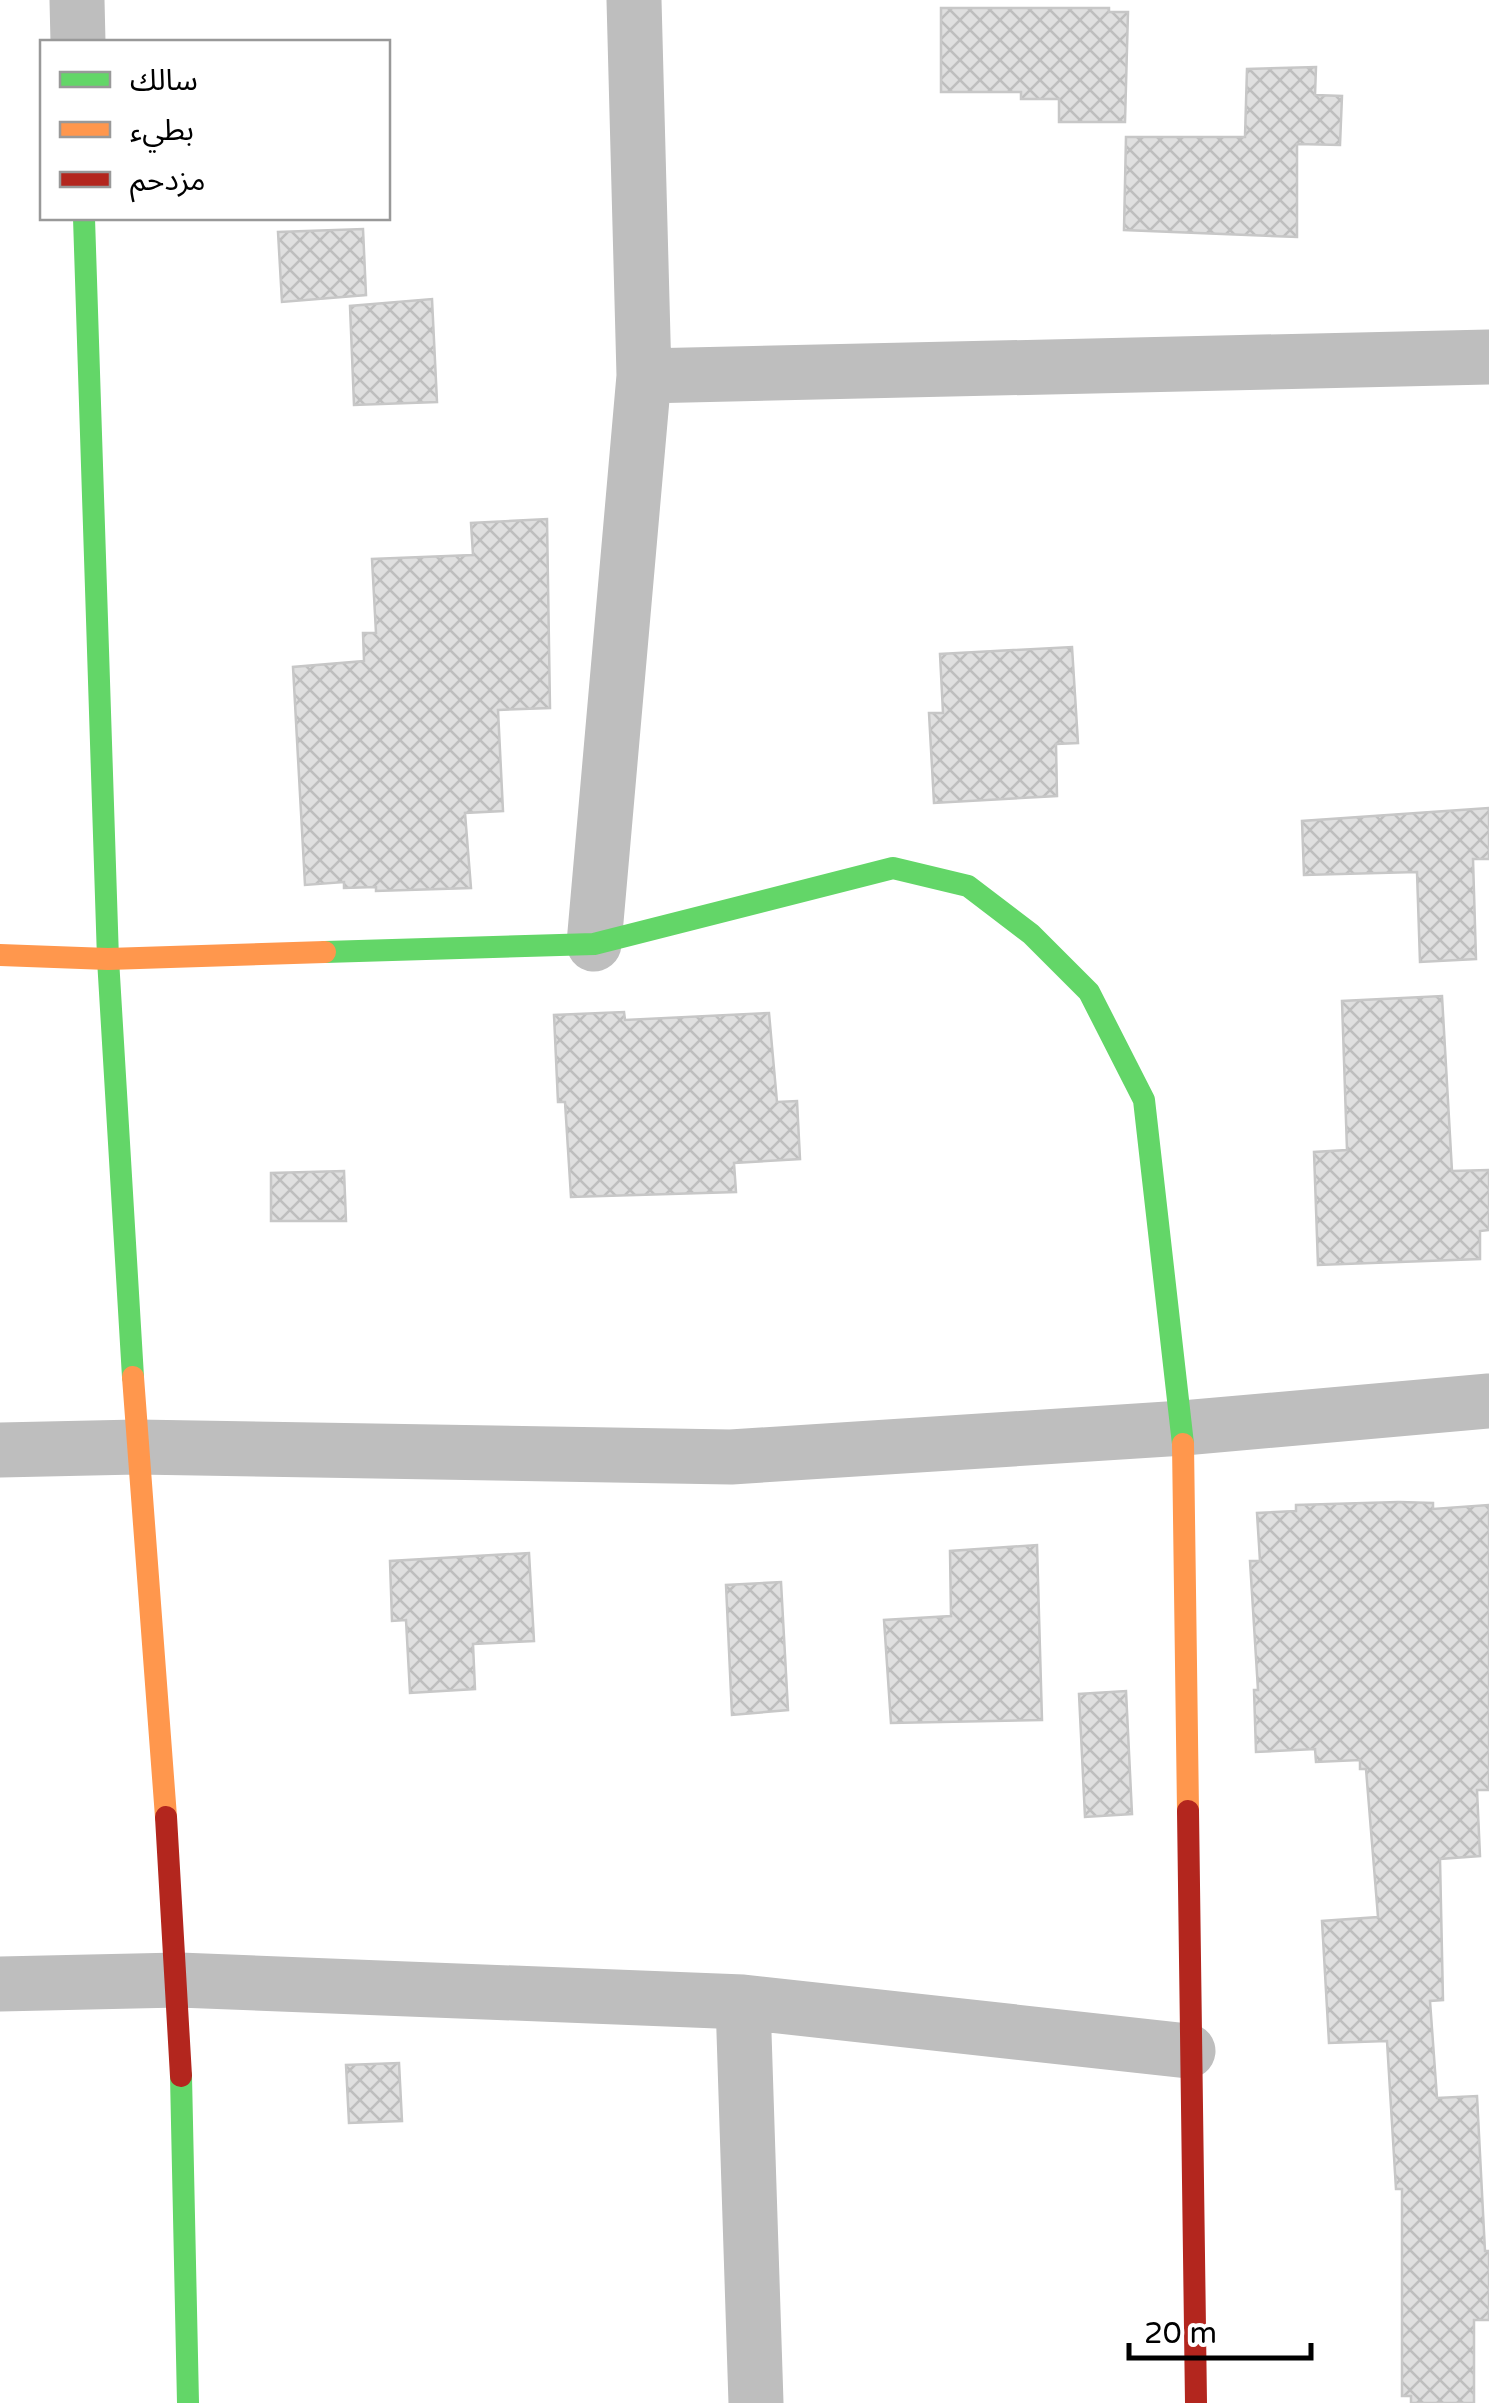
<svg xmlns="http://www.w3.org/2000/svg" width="1489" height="2403" font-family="'Varela Round','Noto Sans Arabic',sans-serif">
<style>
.building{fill:url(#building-cross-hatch);stroke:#c7c7c7;stroke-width:2.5}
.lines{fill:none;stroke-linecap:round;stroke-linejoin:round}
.street{stroke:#bebebe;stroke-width:55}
.fast{stroke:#63d668;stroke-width:22}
.slow{stroke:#ff974d;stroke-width:22}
.jam{stroke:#b3261e;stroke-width:22}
</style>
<defs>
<pattern id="building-cross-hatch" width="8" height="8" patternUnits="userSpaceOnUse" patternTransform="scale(2.5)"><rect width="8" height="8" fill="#dfdfdf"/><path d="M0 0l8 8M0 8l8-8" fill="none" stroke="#bebebe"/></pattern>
</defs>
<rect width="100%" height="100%" fill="#fff"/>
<path class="building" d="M941,8H1109V12H1128L1125,122H1059V99H1021V92H941Z
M1316,67L1315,95L1342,96L1340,145L1297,144V237L1124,230L1126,137H1245L1247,69Z
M363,229L366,295L282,302L278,232Z
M432,299L437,402L354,405L350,306Z
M547,519L550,708L498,710L503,811L465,813L471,888L376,891V887L344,888V882L305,885L293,667L364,661L363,633H376L372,559L473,555L471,523Z
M1072,647L1078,743L1056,744L1057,796L934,803L929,713H943L940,654Z
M1489,808V859H1473L1476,959L1420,962L1417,872L1304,875L1302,821Z
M1442,996L1452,1171L1489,1170V1230L1480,1231V1259L1318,1265L1314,1152L1347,1150L1342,1001Z
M624,1012L625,1020L769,1013L777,1102L797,1101L800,1159L734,1163L736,1192L571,1197L565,1102H558L554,1015Z
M344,1171L346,1221H271V1173Z
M1399,1502L1433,1503V1509L1489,1505V1790H1477L1480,1856L1440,1859L1443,2000L1430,2001L1437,2098L1477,2096L1485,2251H1489V2320H1474V2403H1411V2396H1402V2189H1396L1387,2041L1329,2043L1322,1921L1378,1917L1366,1769H1360V1760L1316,1762L1315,1749L1256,1752L1254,1690H1258L1250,1561H1260L1257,1513L1296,1511V1505Z
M1037,1545L1042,1720L891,1723L884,1620L951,1616L950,1551Z
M529,1553L534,1641L473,1644L475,1689L410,1693L406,1620L392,1621L390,1561Z
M781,1582L788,1710L732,1715L726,1585Z
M1126,1691L1132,1814L1085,1817L1079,1694Z
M399,2063L402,2121L349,2123L346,2065Z"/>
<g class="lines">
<path class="street" d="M77,0L78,42
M644,376L1489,357
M594,944L644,376L634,0
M0,1450L137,1447L731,1457L1183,1428L1489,1401
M0,1984L179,1980L743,2002L1188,2051
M743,2002L756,2403"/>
<path class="fast" d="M84,218L108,959L133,1377
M325,952L594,944L893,868L968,886L1031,934L1089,992L1144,1100L1183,1444
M181,2076L188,2403"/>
<path class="slow" d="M0,955L108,959L325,952
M133,1377L166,1817
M1183,1444L1188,1811"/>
<path class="jam" d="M1188,1811L1196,2403
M166,1817L181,2076"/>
</g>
<rect x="40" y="40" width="350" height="180" fill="#ffffff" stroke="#999999" stroke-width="2.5"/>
<rect x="60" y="72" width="50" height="15" fill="#63d668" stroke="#999999" stroke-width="2.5"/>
<text x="130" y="90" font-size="30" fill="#000000">سالك</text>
<rect x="60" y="122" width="50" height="15" fill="#ff974d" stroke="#999999" stroke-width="2.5"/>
<text x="130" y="140" font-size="30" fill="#000000">بطيء</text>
<rect x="60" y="172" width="50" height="15" fill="#b3261e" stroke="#999999" stroke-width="2.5"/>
<text x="130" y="190" font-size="30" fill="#000000">مزدحم</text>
<path d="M1129 2343v15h182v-15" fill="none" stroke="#000000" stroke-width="5"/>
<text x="1144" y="2343" font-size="30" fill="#000000" stroke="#ffffff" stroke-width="8" paint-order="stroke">20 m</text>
</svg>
